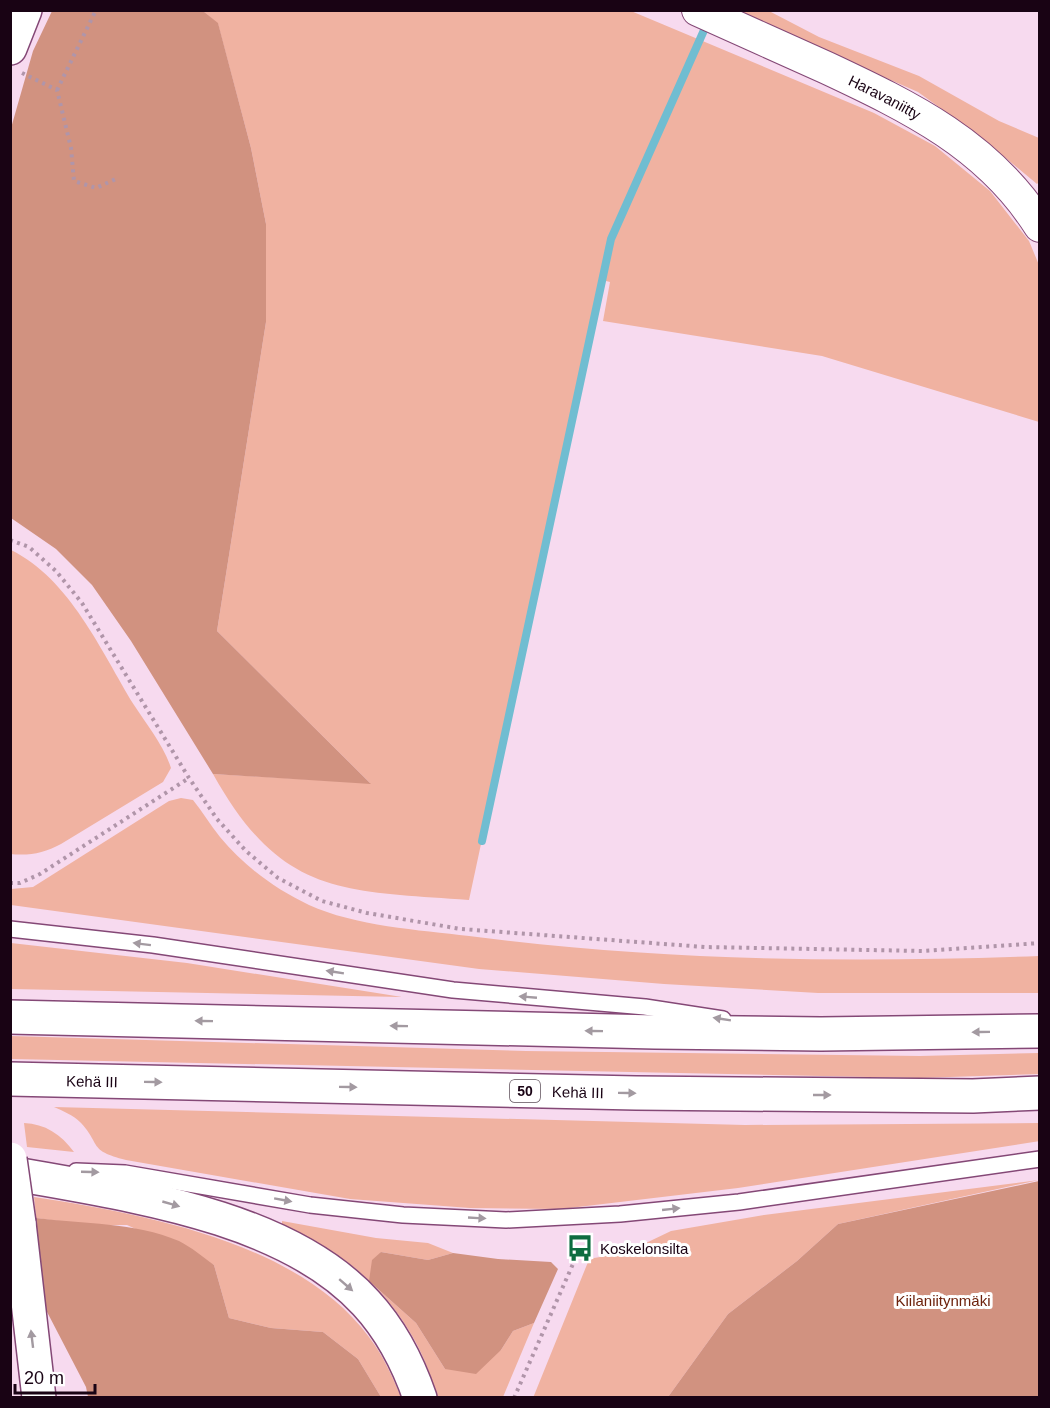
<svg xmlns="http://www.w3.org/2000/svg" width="1050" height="1408" font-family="Helvetica,sans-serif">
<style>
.green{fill:#f0b2a1}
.forest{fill:#d19280}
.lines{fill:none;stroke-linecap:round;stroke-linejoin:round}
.stream{stroke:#70bdd1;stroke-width:8}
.lane-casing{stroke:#844876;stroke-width:18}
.street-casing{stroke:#844876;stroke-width:34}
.secondary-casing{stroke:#844876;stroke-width:36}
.highway-casing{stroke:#844876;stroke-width:36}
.path{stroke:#b095a9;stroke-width:4;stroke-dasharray:3 4.5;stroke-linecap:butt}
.lane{stroke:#fff;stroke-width:15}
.street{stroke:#fff;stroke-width:32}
.secondary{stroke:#fff;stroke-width:33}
.highway{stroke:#fff;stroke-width:33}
.secondary-bridge-casing{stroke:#844876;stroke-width:36;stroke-linecap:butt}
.secondary-bridge{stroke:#fff;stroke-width:33}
.oneway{fill:#a39aa1}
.labels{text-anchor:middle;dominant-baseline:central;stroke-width:6;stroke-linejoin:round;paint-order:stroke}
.shield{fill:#fff;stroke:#5e4f5a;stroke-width:1.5}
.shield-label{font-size:14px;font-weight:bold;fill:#190314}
.street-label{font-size:15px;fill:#190314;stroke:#fff}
.poi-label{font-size:15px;fill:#190314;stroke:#fff;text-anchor:start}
.park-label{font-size:15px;fill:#6d220c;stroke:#fff}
</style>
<rect width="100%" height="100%" fill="#f7daef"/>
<path class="green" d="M203,11H631L874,113L935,146L990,191L1029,241L1039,265V422L822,356L603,321L610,282L602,280L469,900C342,891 281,896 213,774L370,783L217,631L266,322V224L251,148L218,24Z
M733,11H769L819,37L919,76L999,121L1039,138V182L1037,184L979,136L918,92Z
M11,550C70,579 101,651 134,705C147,725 164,746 171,768L163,782L61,844C44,853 30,856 10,854Z
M181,798L193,800C203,812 210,825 220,837C244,866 275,889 309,905C355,926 419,930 469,936C658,961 850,963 1039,956V993H818L664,984L479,969L11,905V889L33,887L169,801Z
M11,943L187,963L402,997L11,989Z
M11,1036L526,1051L920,1056L1039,1053L1040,1074L919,1078L11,1059Z
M54,1107L745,1125L1039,1123L1040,1141L738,1188L561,1209L470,1208L350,1199L126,1160C87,1150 102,1145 80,1122C73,1115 63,1111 54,1107Z
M24,1123C45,1124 61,1134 74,1152L27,1147Z
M1039,1180L838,1224L797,1261L728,1314L668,1397L533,1398L588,1262L594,1258L625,1253L671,1231L764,1215Z
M34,1197C143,1214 299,1242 369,1337C383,1355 392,1376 401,1397H381L358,1359L323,1332L271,1328L229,1318L214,1265L127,1225H88L36,1218Z
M282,1221L376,1238L428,1243L453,1253L428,1260L381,1252L369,1281L416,1323L445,1369L501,1350L513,1331L534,1323L503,1397H436C425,1341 381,1281 332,1252C316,1243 298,1236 282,1228Z"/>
<path class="forest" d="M52,11H203L218,23L251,148L266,224V322L217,631L371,784L213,774L131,641L92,585L56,549L11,518V128L33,51Z
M1039,1181V1397H668L728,1314L797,1261L838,1224Z
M36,1218C84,1224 134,1222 179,1241C191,1247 203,1257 214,1265L229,1318L271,1328L323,1332L358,1359L381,1397H88L86,1387L45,1308Z
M381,1252L428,1260L453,1253L498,1259L551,1262L558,1269L534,1323L513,1331L501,1350L476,1374L445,1369L416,1323L369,1281L372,1260Z"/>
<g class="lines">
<path class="stream" d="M482,841L611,239L705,28"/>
<defs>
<path id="lane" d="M10,929L153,945L453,990L645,1007L723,1019
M76,1171L125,1173L310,1205L403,1215L506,1220L620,1214L739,1202L1040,1159"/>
<g id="street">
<path id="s1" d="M698,10C741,29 784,49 827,68C910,107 989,145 1040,226"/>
</g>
<path id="secondary" d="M10,48L25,10
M19,1223L39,1398"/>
<g id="highway">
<path d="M10,1017L655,1032L821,1034L1040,1031"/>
<path id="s2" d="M10,1079L636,1093L973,1096L1040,1093"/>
<path d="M10,1173C123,1194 285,1214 366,1303C391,1330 408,1363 420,1398"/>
</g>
</defs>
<use href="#lane" class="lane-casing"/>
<use href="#street" class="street-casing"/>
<use href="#secondary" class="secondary-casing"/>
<use href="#highway" class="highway-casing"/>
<path class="path" d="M22,73L57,90L71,148L74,181L96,188L118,178
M57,90L96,10
M10,540L29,547L56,571L82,603L189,778L217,819L246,851L278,878L322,901L367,913L461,929L705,947L923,951L1040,943
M10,883H20L40,874L189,778
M514,1398L580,1248"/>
<use href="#lane" class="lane"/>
<use href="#street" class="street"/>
<use href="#secondary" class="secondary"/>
<use href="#highway" class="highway"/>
<defs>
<path id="secondary-bridge" d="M10,1159L19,1223"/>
</defs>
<use href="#secondary-bridge" class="secondary-bridge-casing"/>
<use href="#secondary-bridge" class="secondary-bridge"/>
</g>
<defs><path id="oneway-solid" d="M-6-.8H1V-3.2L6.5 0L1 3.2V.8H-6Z" transform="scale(1.5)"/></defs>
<g class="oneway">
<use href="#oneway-solid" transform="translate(142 944) rotate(-173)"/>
<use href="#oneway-solid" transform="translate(335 972) rotate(-171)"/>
<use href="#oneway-solid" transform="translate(528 997) rotate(-175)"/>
<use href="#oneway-solid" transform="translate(722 1019) rotate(-171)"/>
<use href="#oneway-solid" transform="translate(204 1021) rotate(-179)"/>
<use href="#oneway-solid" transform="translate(399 1026) rotate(-179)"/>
<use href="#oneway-solid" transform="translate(594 1031) rotate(-179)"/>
<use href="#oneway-solid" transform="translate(981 1032) rotate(179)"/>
<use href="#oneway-solid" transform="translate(153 1082) rotate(1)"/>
<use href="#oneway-solid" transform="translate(348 1087) rotate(1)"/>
<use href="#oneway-solid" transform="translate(627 1093) rotate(1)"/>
<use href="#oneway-solid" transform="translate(822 1095)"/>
<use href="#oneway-solid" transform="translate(90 1172) rotate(2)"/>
<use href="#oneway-solid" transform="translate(283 1200) rotate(10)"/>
<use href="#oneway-solid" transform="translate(171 1204) rotate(16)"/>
<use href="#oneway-solid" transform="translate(671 1209) rotate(-6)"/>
<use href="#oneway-solid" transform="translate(477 1218) rotate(3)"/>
<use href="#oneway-solid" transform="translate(346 1285) rotate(41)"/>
<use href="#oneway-solid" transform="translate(32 1339) rotate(-97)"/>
</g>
<defs>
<symbol id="bus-bare" viewBox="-9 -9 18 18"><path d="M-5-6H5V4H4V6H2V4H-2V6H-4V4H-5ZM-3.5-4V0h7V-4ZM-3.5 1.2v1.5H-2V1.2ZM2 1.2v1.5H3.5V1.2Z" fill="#0e6c40" stroke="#fff" stroke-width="2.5" paint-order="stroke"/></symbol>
</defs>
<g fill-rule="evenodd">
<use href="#bus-bare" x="561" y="1229" width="38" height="38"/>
</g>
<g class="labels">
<rect class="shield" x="510" y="1080" width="30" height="22" rx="4.5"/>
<g class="shield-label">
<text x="525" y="1091">50</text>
</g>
<g class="street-label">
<text stroke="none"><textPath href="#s1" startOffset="206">Haravaniitty</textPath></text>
<text stroke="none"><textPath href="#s2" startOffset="82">Kehä III</textPath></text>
<text stroke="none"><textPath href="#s2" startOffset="568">Kehä III</textPath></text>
</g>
<g class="poi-label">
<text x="600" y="1248">Koskelonsilta</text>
</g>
<g class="park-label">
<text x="943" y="1300">Kiilaniitynmäki</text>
</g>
</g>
<rect width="1050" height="1408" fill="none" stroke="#190314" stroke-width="24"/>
<path d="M15 1384v9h80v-9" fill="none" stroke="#190314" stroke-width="3"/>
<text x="24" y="1384" font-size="18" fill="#190314" stroke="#ffffff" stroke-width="4.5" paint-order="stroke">20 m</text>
</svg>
